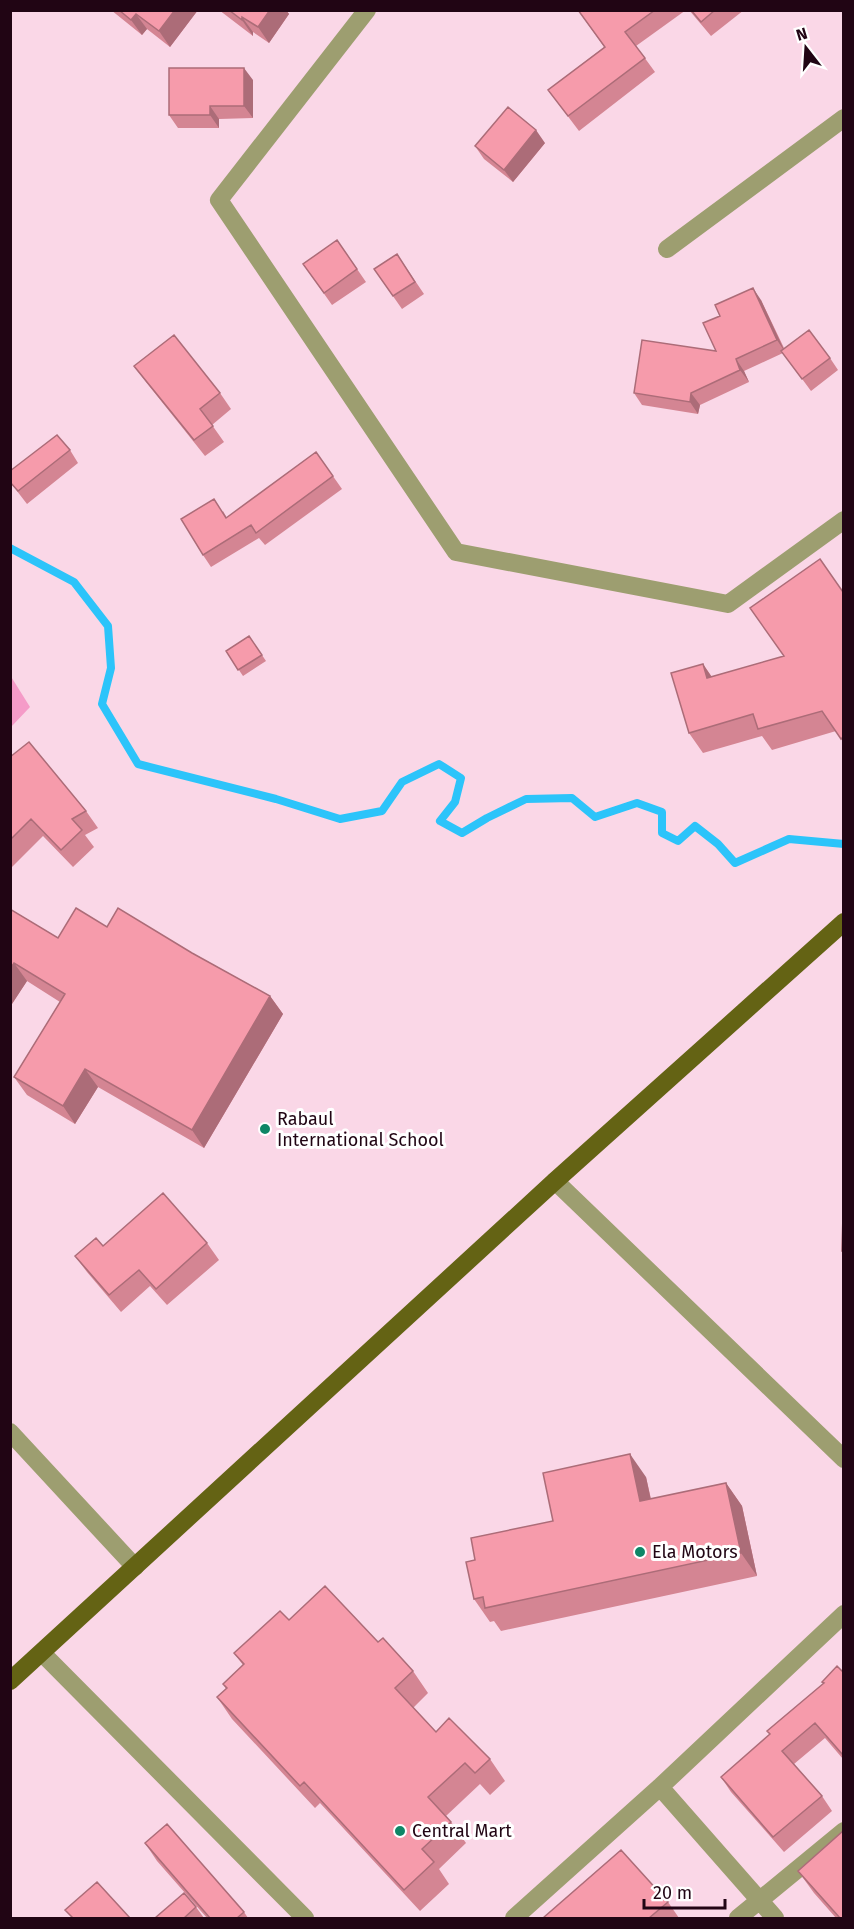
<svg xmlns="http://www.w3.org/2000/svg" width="854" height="1929" font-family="'Fira Sans',sans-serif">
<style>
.green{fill:#f59bc8}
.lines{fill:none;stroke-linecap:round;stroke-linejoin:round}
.stream{stroke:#2cc4fa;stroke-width:8}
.minor{stroke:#9d9e70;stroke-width:18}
.major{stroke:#646314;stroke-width:18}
.wall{fill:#d48593}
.shaded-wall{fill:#ac6c78}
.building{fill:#f69bab;stroke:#ac6c78;stroke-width:1.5}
.poi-dot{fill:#0e8666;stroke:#fff;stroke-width:2}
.labels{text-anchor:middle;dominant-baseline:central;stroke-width:6;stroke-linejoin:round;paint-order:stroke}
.poi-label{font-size:18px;fill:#210514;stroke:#fff;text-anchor:start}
</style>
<rect width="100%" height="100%" fill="#fad7e7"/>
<path class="green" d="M10,675L30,707L11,727H10Z"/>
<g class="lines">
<path class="stream" d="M10,548L74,582L108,626L111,668L102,704L138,764L276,799L340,819L382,811L402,782L439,764L461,778L455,802L440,821L462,833L487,818L526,799L572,798L595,817L637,803L662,812V833L678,841L695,826L718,844L735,863L789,839L844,844"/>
<path class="minor" d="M367,10L219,200L456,552L728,604L844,520
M667,249L844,118
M555,1181L844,1459
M10,1432L135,1567
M42,1653L305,1918
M660,1787L775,1918
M514,1918L660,1787L844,1614
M738,1918L844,1831"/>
<path class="major" d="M10,1681L555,1181L844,922"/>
</g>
<path class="wall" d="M111,10H198L170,47L147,29L142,35Z
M219,10H286L289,14L269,43L253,32V36Z
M578,10H686L636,46L655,72L579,131L548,90L604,47Z
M689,10H744L711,36Z
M253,80V118L219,119V128H178L169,115Z
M545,143L513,182L484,159L475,146Z
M337,240L366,282L332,305L303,264Z
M397,254L424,294L402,309L374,269Z
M761,300L784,348L830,358L838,370L811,391L783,353L744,371L749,382L700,405L698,414L642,405L634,393L716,351Z
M134,366L220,393L231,409L212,425L224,442L205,456L146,382Z
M70,450L78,463L27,504L10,482V471Z
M316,452L342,489L265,545L259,538L211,567L203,555L223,511L227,518Z
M843,592V742L836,731L772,750L762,736L703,753L689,733L703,664L712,677L784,656Z
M249,636L266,661L243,676L226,651Z
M10,757L86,811L98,828L85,835L94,847L73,867L43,836L10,869Z
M10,909L58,938L192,953L270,996L283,1014L204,1148L98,1087L75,1124L27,1095L14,1077L60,1002L27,981L10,1007Z
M207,1243L219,1260L167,1305L150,1286L121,1312L87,1272L75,1256L103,1246Z
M646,1477L651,1499L726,1483L742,1506L757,1576L501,1631L494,1621L490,1622L474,1599L475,1560L553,1521Z
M289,1620L378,1642L413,1671L428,1693L413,1708L436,1732L490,1759L505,1781L490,1795L480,1784L446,1816L451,1822L466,1843L439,1869L449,1884L420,1911L320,1803L315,1808L232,1719L217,1697L226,1689L223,1684L243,1665L234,1653Z
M843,1672V1759L825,1738L794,1764L822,1796L832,1811L784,1852L731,1792L721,1777Z
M145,1843L244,1912L248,1918H207L157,1861Z
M798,1871L843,1918H836L814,1893Z
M668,1902L679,1918H543Z
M196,1907L204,1918H155Z"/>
<path class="shaded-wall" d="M175,10H198L170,47L159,31Z
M270,10H286L289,14L269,43L258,27Z
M136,14L147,29L142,35L131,20Z
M242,17L253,32V36L242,20Z
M244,68L253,80V118L244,106Z
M210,106L219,119V128L210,115Z
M536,130L545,143L513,182L504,170Z
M753,288L761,300L785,352L777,340Z
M736,359L744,371L749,382L740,370Z
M691,393L700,405L698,414L690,402Z
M703,664L717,685L707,678Z
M14,963L27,981L10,1007V969Z
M270,996L283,1014L204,1148L192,1130Z
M85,1069L98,1087L75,1124L63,1106Z
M630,1454L646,1477L656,1524L640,1501Z
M726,1483L742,1506L757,1576L741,1553Z"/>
<path class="building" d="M119,10H175L159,31L136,14L131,20Z
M229,10H270L258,27L242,17V20Z
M578,10H655L625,32L645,58L568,116L548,90L605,47Z
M691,10H715L701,22Z
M169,68H244V106H210V115H169Z
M508,107L536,130L504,170L475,146Z
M337,240L357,269L324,293L303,264Z
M397,254L415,282L393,296L374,269Z
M753,288L777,340L736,359L740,370L691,393L690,402L634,393L642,340L716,351L703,323L720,316L715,305Z
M809,330L830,358L802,379L781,351Z
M174,335L220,393L200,409L213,426L194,440L134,366Z
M57,435L70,450L18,491L10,482V471Z
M316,452L333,476L256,533L251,525L203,555L181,519L214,499L226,518Z
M820,559L843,592V737L841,739L822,711L758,729L753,714L689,733L671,673L703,664L707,678L784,656L750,608Z
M249,636L262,655L238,670L226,651Z
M29,742L86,811L72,819L82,830L61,850L31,819L10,840V757Z
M76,908L107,927L118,908L192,953L270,996L192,1130L85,1069L63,1106L14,1077L65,994L14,963L10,969V909L58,938Z
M163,1193L207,1243L156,1289L139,1270L109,1295L75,1256L96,1238L103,1246Z
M843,1214V1251H842Z
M630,1454L640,1501L726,1483L741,1553L485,1608L483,1597L474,1599L466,1562L475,1560L471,1538L553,1521L543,1473Z
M325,1586L378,1642L383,1638L413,1671L395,1688L436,1732L449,1718L490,1759L475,1773L465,1763L428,1797L451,1822L422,1849L434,1862L404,1890L304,1782L300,1786L217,1697L227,1688L223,1684L244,1664L234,1653L280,1611L289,1620Z
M837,1666L843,1672V1755L815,1723L782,1751L822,1796L773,1837L721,1777L770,1734L767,1731L824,1683L822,1682Z
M167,1824L244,1912L237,1918H210L145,1843Z
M843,1831V1918H840L798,1871Z
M621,1850L668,1902L649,1918H543Z
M97,1882L130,1918H73L65,1910Z
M184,1893L196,1907L184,1918H155Z"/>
<g class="poi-dot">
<circle cx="265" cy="1129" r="6"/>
<circle cx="640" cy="1552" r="6"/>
<circle cx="400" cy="1831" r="6"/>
</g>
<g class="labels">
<g class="poi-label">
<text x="277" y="1119">Rabaul<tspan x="277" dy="21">International School</tspan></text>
<text x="652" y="1552">Ela Motors</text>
<text x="412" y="1831">Central Mart</text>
</g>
</g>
<rect width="854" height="1929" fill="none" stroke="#210514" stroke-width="24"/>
<g transform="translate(806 48) rotate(343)" stroke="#ffffff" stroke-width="4.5" paint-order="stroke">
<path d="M0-4.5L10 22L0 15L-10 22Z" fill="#210514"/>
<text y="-9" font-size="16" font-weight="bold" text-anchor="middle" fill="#210514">N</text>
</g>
<path d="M644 1899v9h81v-9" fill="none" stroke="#210514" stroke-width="3"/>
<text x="653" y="1899" font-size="18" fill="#210514" stroke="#ffffff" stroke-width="4.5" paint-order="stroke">20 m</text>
</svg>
